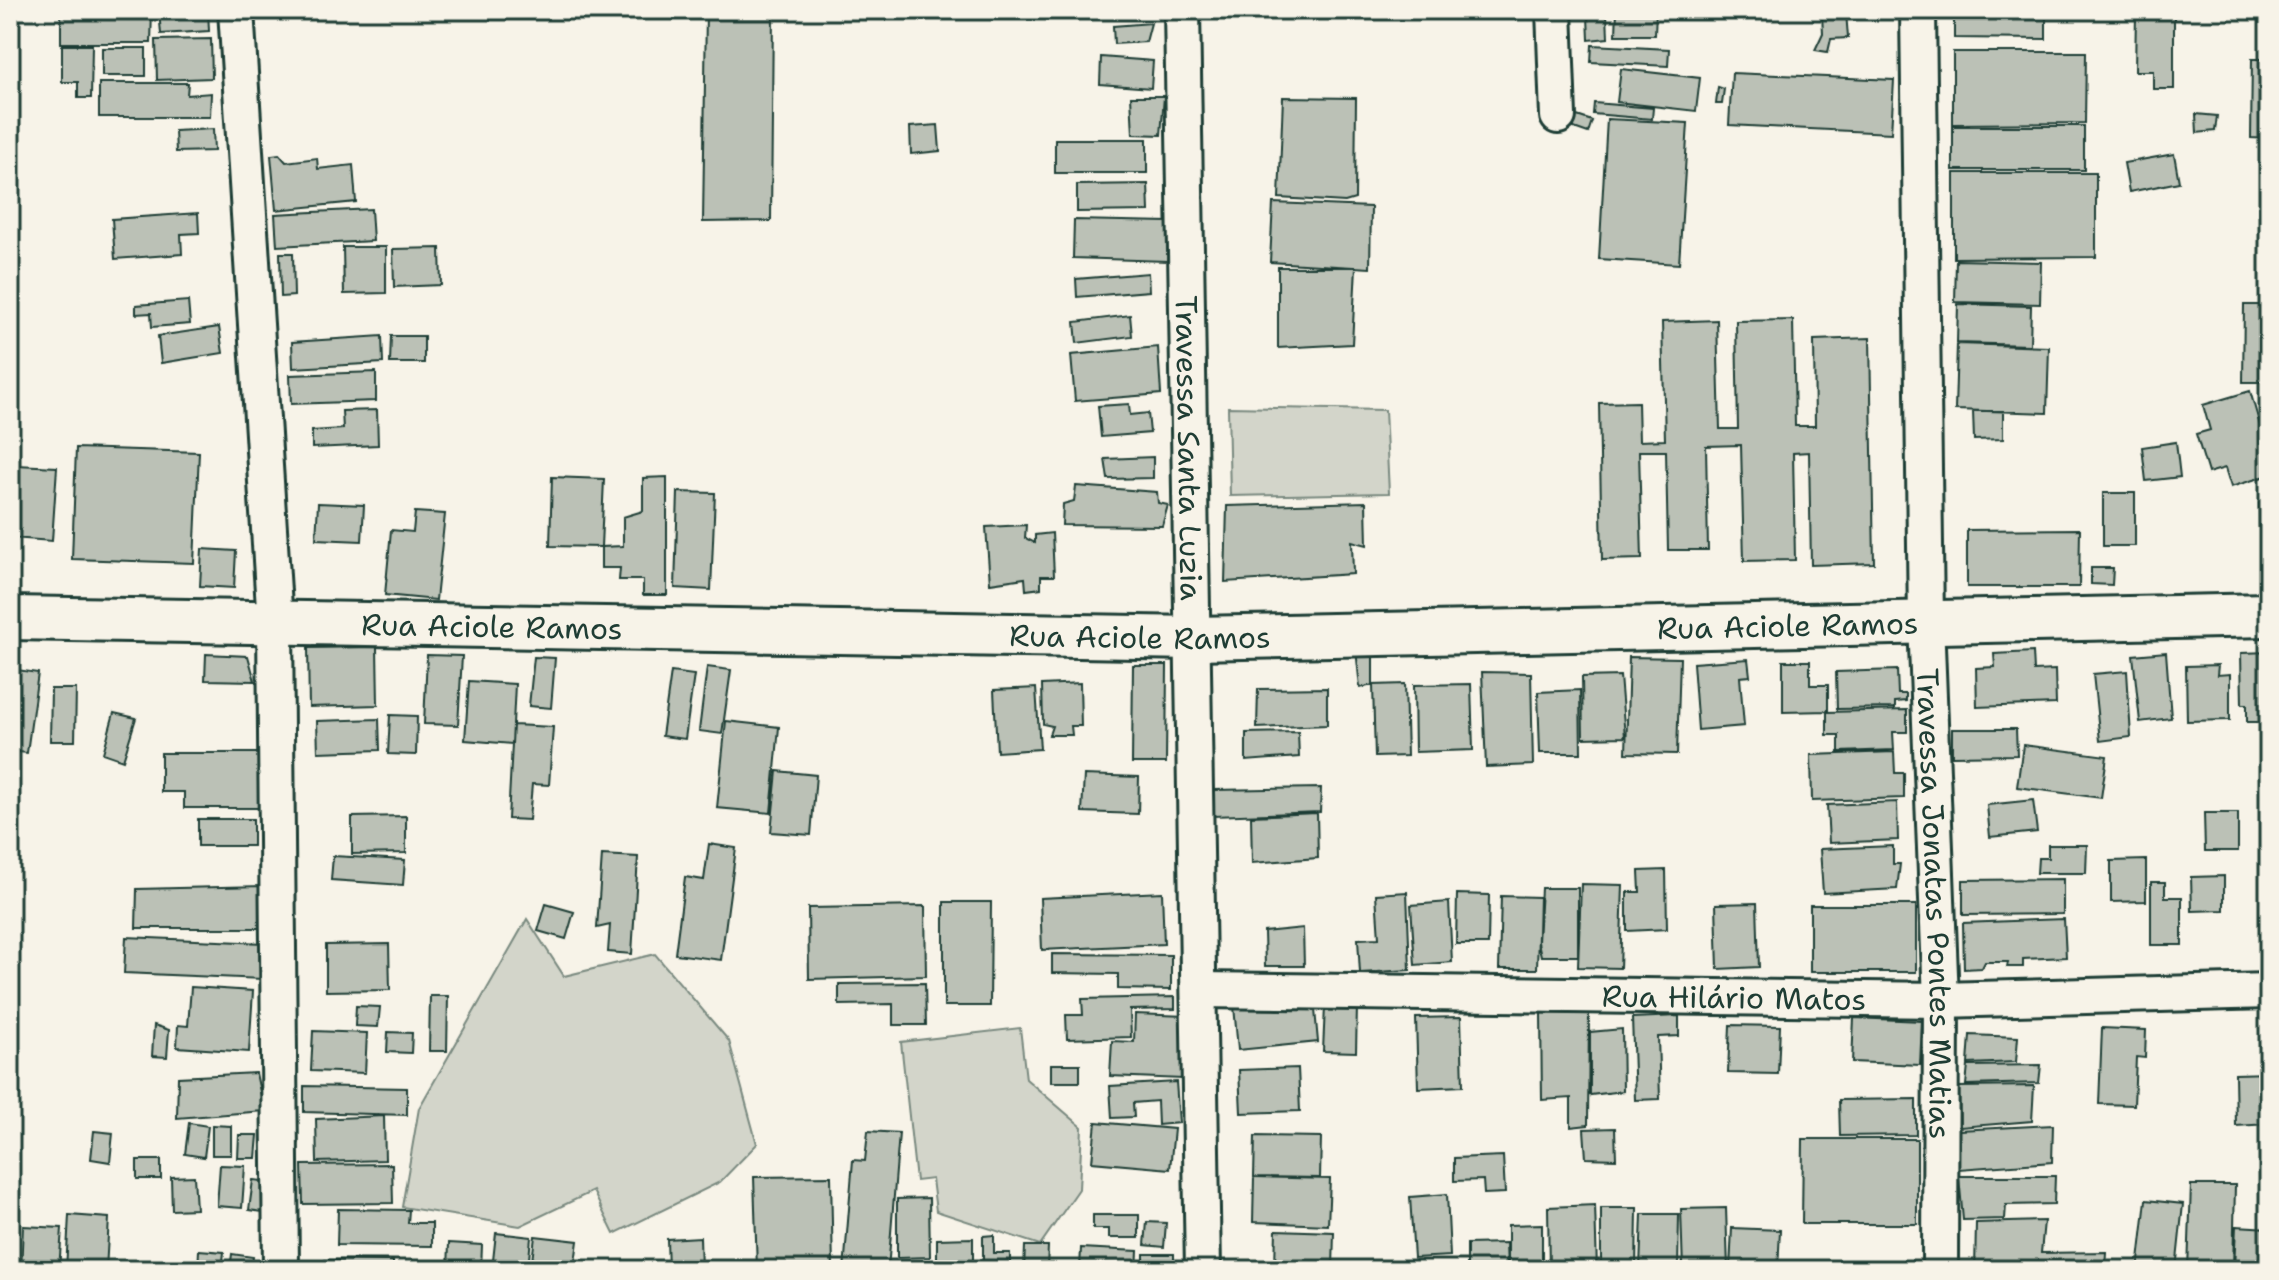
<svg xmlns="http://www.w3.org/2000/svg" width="2279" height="1280" font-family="'Shantell Sans',sans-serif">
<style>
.green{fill:#d3d5ca;stroke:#79897f;stroke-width:2}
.building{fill:#bbc1b6;stroke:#1f3d34;stroke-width:2}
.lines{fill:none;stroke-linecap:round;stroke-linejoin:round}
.minor-casing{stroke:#1f3d34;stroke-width:40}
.tertiary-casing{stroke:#1f3d34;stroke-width:48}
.minor{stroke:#f7f3e8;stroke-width:34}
.tertiary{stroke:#f7f3e8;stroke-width:42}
.labels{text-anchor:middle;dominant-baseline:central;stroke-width:7;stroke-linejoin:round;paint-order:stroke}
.street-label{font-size:30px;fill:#1f3d34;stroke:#f7f3e8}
</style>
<rect width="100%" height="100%" fill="#f7f3e8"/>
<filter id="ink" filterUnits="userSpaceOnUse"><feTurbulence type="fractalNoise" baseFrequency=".0125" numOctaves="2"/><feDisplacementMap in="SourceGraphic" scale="16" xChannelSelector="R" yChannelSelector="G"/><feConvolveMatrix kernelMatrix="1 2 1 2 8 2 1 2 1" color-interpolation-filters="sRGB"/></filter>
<g filter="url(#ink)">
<path class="green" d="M1228,407L1385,410L1389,493L1230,496Z
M527,919L564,976L655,954L729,1041L757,1144L720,1182L614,1234L593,1191L520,1226L402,1207L419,1108Z
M1020,1028L1026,1079L1082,1127L1079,1189L1040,1245L936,1211L932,1179L916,1181L901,1042Z"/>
<path class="building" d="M61,10H152L151,43H61Z
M159,10H208L209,31L161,34Z
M706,10H773L771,221L703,222Z
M1118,10H1156V16L1118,15Z
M1587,10H1608V14H1587Z
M1617,10H1656L1655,35H1616Z
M1954,10H2046V39L1954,38Z
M2151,10H2174V89H2153V71H2135L2136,13H2151Z
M1846,12L1848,38L1831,39L1828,52L1815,50L1823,33L1822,14Z
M1607,14L1608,38L1589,40L1588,16Z
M1151,23L1146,42L1114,44L1113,26Z
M211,39L212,78L157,80L156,40Z
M62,45H92L91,98H78V82H62Z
M1592,45L1669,49L1668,66L1591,62Z
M102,48H146V76H102Z
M1953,52H2086L2085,123L1953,124Z
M1101,57L1153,61L1151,88L1100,84Z
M2252,59H2269V139L2251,138Z
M1621,69L1700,78L1696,111L1617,102Z
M1732,73L1894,80L1891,133L1729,125Z
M99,83H188L187,95L211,93L210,117H99Z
M1718,87L1724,89L1722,104H1716Z
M1131,96H1164L1161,135L1133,134Z
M1283,97L1356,98L1355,199L1345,202L1279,198Z
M1594,103L1653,108L1652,119L1593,114Z
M2196,114L2217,116L2215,131L2197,133Z
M1574,115L1592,121L1588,133L1574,128Z
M1607,119L1688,123L1679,264L1599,259Z
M938,125L940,151L911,154L910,127Z
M1953,126H2084V170H1953Z
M213,129L214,151L176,152L175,131Z
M1055,139H1147V173H1055Z
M279,154L286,162L317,158L318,169L353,165L356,202L276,210L271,155Z
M2174,154L2179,182L2129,192L2124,163Z
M1954,173H2096V257L1954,258Z
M1148,184L1149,211L1077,212V185Z
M1273,203L1371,207L1370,268L1270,262Z
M371,209L373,241L277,246L275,214Z
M198,213L199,233L181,234L182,254L115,259L112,219Z
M1074,220L1169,222L1167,261L1073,258Z
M343,247H386V293L344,294Z
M440,248L441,285L394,287L393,249Z
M280,253H293L294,296L281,297Z
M1956,260L2041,262L2040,304L1955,302Z
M1278,267H1356L1352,344L1278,348Z
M1148,273L1149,291L1077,297L1076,279Z
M188,301L190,324L152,327L151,313L136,314V305Z
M1958,304L2031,306L2030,345L1957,343Z
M2244,305H2269V382H2243Z
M1130,315L1132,336L1077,343L1075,322Z
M1717,320L1720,429H1738L1736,321L1793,320L1795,426H1815L1814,340L1870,338L1874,563L1811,565L1809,452L1793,453L1795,560L1744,561L1741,445L1706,446L1708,550H1668L1666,451H1639L1642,559L1602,560L1599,403L1638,402L1639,441L1665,440L1662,322Z
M219,327L223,353L161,363L158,336Z
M382,336L383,363L293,368L292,342Z
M391,336H424V363H390Z
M1957,344L2049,347L2047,413L1955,410Z
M1158,347L1161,394L1075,401L1071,355Z
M376,372V401L291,404L290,375Z
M2250,391L2269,456V475L2231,487L2225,468L2208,473L2196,434L2210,430L2203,405Z
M1129,404L1130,415L1148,413L1150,433L1101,437L1098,406Z
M377,410L378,445L312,448V431L343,429L342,411Z
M1973,411H2003V439L1974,440Z
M2176,442L2180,477L2146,481L2142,447Z
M76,448L199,452L194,563L72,559Z
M1153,457V478L1108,479L1105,459Z
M16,465L57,467L52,541L12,538Z
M552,477L604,479L601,547L550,546Z
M667,477V595H643V580H619L620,568H601V547L623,546V517L643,511V478Z
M1076,486L1157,492L1158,503L1168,505L1162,526L1062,525L1063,504L1074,501Z
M678,492L715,493L711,590L675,588Z
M2103,493H2135V546H2103Z
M1366,502L1367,545L1352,541L1353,574L1225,582L1227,506Z
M2269,502V536L2260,537L2259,503Z
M318,503L364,505L362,541L316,539Z
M415,512L445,514L436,600L385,595L391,530L413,532Z
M1026,525L1025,538L1035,543V535L1052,533L1054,576H1041V588L1026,590L1025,578L990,583L986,527Z
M2080,529L2079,587H1967V530Z
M202,549L236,551L234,588L200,586Z
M2091,568H2113L2112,585L2091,584Z
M377,647L378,705L309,707L308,648Z
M1373,648V685L1360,688L1356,649Z
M2033,652L2034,671L2055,670L2056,704L1977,707L1976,668L1995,667L1994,654Z
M2166,652L2171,718L2140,722L2133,655Z
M2269,652V722H2247V704H2242L2241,653Z
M206,654L248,656L255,681L205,680Z
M427,655L462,656L458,725L424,724Z
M534,657L555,658L551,708L529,706Z
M1629,657L1680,658L1677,754L1626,753Z
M1748,659L1750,676L1740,677L1744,726L1698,730L1693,663Z
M1783,661H1810V685H1828V711L1783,712Z
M1133,665H1167L1166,763H1132Z
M2218,665L2217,675L2230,674V720L2187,721L2186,666Z
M707,667L731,670L722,734L699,731Z
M10,669L38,673L27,753L10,751Z
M1897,670L1898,694H1906V701L1895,702V708L1837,709L1836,672Z
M2127,671L2131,737L2100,741L2093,674Z
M671,672L694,675L685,739L662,736Z
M1482,672L1531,673L1533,765L1486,767Z
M1620,676L1625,737L1583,738L1582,677Z
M469,681L515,684L512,744L465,740Z
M1080,683L1081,726H1071L1072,735H1049L1052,726L1043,724L1042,685Z
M1405,684L1407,756L1375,757L1373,685Z
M1471,684L1473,750L1415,752L1414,685Z
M1036,688L1040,749L997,752L994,690Z
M1327,688V725L1257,728L1258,689Z
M51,689H76L75,741H50Z
M1580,690L1581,753H1540L1538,692Z
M1907,710V732H1893L1894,750L1839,752V735H1827V712Z
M114,713L136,718L123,760L103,753Z
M390,715L417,716L416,755L388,754Z
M379,719L380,750L318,752L317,721Z
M726,721L779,727L771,813L717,808Z
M513,725L553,727L549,785L532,784L529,820L508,819Z
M1952,729H2016L2017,755L1952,756Z
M1298,732L1299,757L1246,761V733Z
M2023,745L2107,756L2101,798L2017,787Z
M1894,752L1895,773H1904V798L1812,801L1811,755Z
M161,753H263V808H184V792H161Z
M777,771L816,775L811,835L771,832Z
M1084,775L1139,777L1138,814L1082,812Z
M1321,788L1320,812L1213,816L1214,790Z
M2033,800L2037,832L1990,837L1987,805Z
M1897,802L1898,840L1829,843L1827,805Z
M1317,813L1318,858L1252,863L1251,816Z
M2204,813H2238V851H2205Z
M406,816V853L352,854V817Z
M198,819H253V846H198Z
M709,844L736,848L721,960L675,954L685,877L704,880Z
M2048,845H2087L2086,873H2037L2038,858H2048Z
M1893,846V864H1900L1897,889L1823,893L1820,849Z
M602,855L638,857L632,954L608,952L610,925L597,928Z
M333,856L405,860L403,885L331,880Z
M2146,860V901L2111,902V861Z
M1666,870L1667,929L1627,931V892H1640L1639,871Z
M2224,876V910L2192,911L2191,877Z
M2063,879V914L1963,915V880Z
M2151,882H2165V897H2182V945H2151Z
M1581,884L1623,885L1620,968L1578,967Z
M263,886V928H136L137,889Z
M1541,888H1578V956H1541L1538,942Z
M1162,892L1164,944L1042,950L1040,898Z
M1407,892L1410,970L1360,973L1358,939L1379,938L1376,894Z
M1457,894L1489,895L1488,944H1456Z
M1501,896L1539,897L1537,969H1499Z
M944,902H991L990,1006H944Z
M1449,902L1452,962L1415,965L1411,905Z
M1757,903L1759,967L1718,969L1716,904Z
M546,904L574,912L566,939L538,931Z
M1810,905H1916V972H1810Z
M925,906L926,976L809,979L808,908Z
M2064,919L2066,957L2023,959V967H2007L2008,962H1985L1982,968L1964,969L1963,923Z
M1303,928L1304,966H1265L1264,932Z
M126,937L264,943L263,979L124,973Z
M389,944L390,990L326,991V945Z
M1052,954L1171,955V990L1118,989V974L1052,973Z
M925,983L926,1025H893V1004L839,1005V984Z
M191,987L253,991L249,1052L177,1047L178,1025L188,1026Z
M430,996H448L447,1051H429Z
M1175,997V1009L1130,1010L1131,1037L1067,1039L1066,1015H1083L1082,999Z
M1314,999L1318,1042L1238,1050L1234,1006Z
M356,1006L380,1007L378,1027L355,1026Z
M1325,1006H1357L1356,1052L1323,1051Z
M1541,1013L1589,1014L1588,1125L1571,1127V1098L1542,1100Z
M1135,1014L1186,1016L1183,1079L1110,1076L1112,1041L1134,1042Z
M1679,1016V1036L1658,1037L1660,1099L1635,1100L1632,1018Z
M1461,1017L1463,1086L1418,1088L1416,1018Z
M1854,1018L1922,1021L1920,1065L1852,1062Z
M154,1025L169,1030L167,1057L152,1056Z
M1730,1025L1780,1026L1778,1074L1728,1073Z
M2102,1028L2146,1030L2145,1058L2136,1057L2134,1105L2099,1104Z
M1622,1029L1623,1091L1590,1095V1032Z
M313,1031L367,1033L365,1073L311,1071Z
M388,1032L412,1033L411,1053L387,1052Z
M1970,1035L2018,1037L2016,1062L1968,1064Z
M1051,1064H1080V1082H1051Z
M2041,1065L2039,1083L1966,1085L1968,1066Z
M1298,1068L1300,1111L1241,1113L1239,1070Z
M256,1073L264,1111L177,1118L178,1077Z
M2269,1073V1124L2236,1126L2235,1074Z
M1176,1082L1179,1123L1158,1125L1157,1101L1133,1103L1134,1117L1112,1118L1110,1086Z
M304,1086L407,1088V1115L304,1112Z
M2034,1086L2032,1121L1960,1127L1959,1087Z
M1916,1099V1135L1840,1136L1839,1100Z
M384,1116L385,1160L317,1162L316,1119Z
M1096,1122L1174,1129L1170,1169L1092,1162Z
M189,1123L208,1126L204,1157L185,1154Z
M212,1125L231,1126V1155H212Z
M2053,1125L2052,1162L1959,1169V1130Z
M1615,1128L1616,1159L1586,1158L1584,1129Z
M94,1131L113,1133L110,1162L91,1159Z
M868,1131L899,1133L888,1270H844L853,1160L865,1161Z
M239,1135H258L256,1158H238Z
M1255,1136L1321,1137L1320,1178L1254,1177Z
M1803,1139H1917V1224H1802Z
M1503,1156L1505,1193L1484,1194L1483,1180L1454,1181V1158Z
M137,1160H161V1179H137Z
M392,1164L393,1203L303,1204L302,1165Z
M220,1165L245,1166L242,1208L217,1206Z
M194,1176L196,1209L172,1210L171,1177Z
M831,1176L833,1270H757L754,1177Z
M1959,1176H2055L2054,1204L2006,1205L2005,1219L1963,1220Z
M1254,1177L1330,1179L1328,1225L1253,1222Z
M253,1180L280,1183L276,1214L249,1210Z
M2191,1185H2235L2233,1270H2188Z
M1447,1194L1450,1256L1414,1258L1410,1197Z
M929,1198L930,1257L897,1258V1199Z
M2146,1200L2183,1204L2176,1270H2138Z
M1595,1205L1597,1270H1549L1548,1207Z
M1601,1208H1637L1636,1270H1601Z
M1726,1208L1728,1270H1683L1681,1209Z
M338,1209L409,1210L408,1223H432V1246L337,1245Z
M1642,1214H1679L1678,1270H1640Z
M69,1215L109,1218L106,1270H66Z
M1093,1215H1139V1238H1109V1229H1093Z
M10,1218L19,1219L14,1270H10Z
M2044,1221L2041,1253L2106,1252L2105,1270H1975L1976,1223Z
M1147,1222L1166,1223L1164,1247L1145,1245Z
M1542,1224V1270H1508V1225Z
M23,1226L62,1228L59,1270H21Z
M2236,1226L2269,1228V1270H2234Z
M1732,1228L1780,1230L1778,1270H1730Z
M1276,1230L1334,1232L1333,1268L1275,1266Z
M496,1233L531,1237L528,1270H492Z
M994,1235V1253H1010V1270H983V1236Z
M535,1236L578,1241L574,1270H531Z
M700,1237L701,1270H668L667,1239Z
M973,1238V1270H937V1239Z
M449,1243L482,1245L481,1270H448Z
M1506,1243L1507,1270H1467V1244Z
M1025,1246H1048L1047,1270H1024Z
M1081,1248L1138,1251L1137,1270H1080Z
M199,1250L224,1252L222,1270H198Z
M232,1254L253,1257L251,1270H230Z
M1144,1254H1174V1270H1144Z
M325,1260L393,1261V1270H325Z"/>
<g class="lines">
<defs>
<g id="minor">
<path d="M236,10L275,623L281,1270"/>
<path id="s1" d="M1182,10L1203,1270"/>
<path d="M1554,10L1558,116"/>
<path id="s2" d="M1918,10L1926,621L1941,1000L1940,1270"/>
<path id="s3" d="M1200,990L1941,1000L2269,991"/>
</g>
<g id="tertiary">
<path id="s4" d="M10,618L1195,638L2269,615"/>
</g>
</defs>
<use href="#minor" class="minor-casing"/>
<use href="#tertiary" class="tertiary-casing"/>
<use href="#minor" class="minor"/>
<use href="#tertiary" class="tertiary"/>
</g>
</g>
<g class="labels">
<g class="street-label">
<text stroke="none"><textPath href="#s1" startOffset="438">Travessa Santa Luzia</textPath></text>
<text stroke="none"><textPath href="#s4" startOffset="1778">Rua Aciole Ramos</textPath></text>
<text stroke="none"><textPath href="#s4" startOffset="482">Rua Aciole Ramos</textPath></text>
<text stroke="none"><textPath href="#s4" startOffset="1130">Rua Aciole Ramos</textPath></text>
<text stroke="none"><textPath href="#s2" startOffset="894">Travessa Jonatas Pontes Matias</textPath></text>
<text stroke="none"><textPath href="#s3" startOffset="534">Rua Hilário Matos</textPath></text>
</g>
</g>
<rect width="2279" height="1280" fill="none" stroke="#f7f3e8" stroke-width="40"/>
<rect x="20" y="20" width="2239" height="1240" fill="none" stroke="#1f3d34" stroke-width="3" filter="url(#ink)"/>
</svg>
